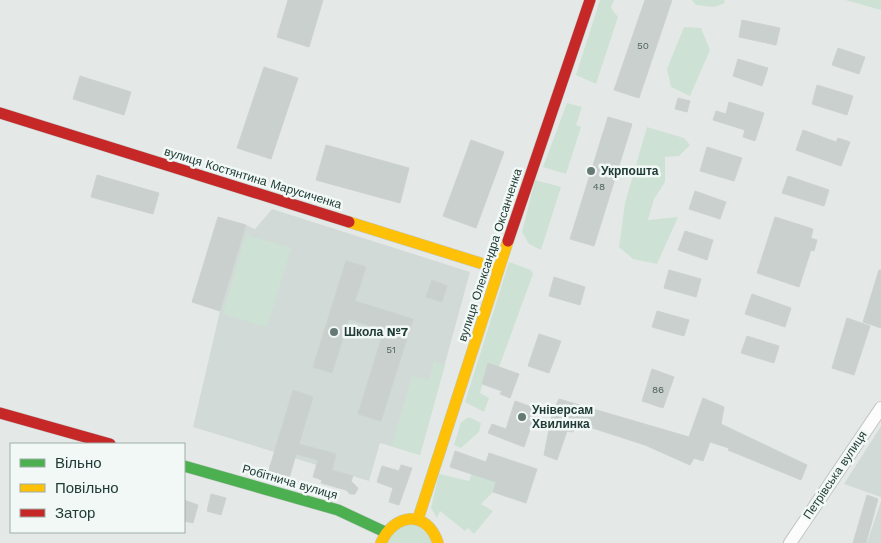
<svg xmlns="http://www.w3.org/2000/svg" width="881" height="543" font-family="'Work Sans',sans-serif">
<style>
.built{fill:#d1dad7}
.green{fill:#cde2d5}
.building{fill:#cad0ce;stroke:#ccd2d0}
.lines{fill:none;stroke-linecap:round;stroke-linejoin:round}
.street-casing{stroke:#c1c6c4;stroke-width:14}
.fast-casing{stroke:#bfc6c4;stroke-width:12}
.slow-casing{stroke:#bfc6c4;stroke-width:12}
.jam-casing{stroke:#bfc6c4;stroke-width:12}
.street{stroke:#fbfcfb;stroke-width:12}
.fast{stroke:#4caf50;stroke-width:11}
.slow{stroke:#ffc107;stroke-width:11}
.jam{stroke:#c62828;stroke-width:11}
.poi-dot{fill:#657975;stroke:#f1f8f5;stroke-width:2}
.labels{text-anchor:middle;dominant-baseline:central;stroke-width:5;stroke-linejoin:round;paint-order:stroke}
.number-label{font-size:10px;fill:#4c625e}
.poi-label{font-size:12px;font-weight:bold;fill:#213c37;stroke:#f1f8f5;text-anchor:start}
.street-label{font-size:12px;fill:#213c37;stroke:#f1f8f5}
</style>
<rect width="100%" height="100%" fill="#e4e9e7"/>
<path class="built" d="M272,209L470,272L420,455L380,443L369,481L193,427L220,311L246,225L255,229Z
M881,426V497L844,484Z
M881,501V543H867Z"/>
<path class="green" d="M600,0H614L611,8L618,17L596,84L576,75Z
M692,0H724L725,3L714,7L696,5Z
M845,0H881V10Z
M684,27L701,28L710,50L690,96L671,87L667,69Z
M567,103L582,107L576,125L581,127L566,174L543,167Z
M647,127L684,138L690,145L679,156L665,157V182L654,199L648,220L678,217L657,264L633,259L619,247L625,203Z
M535,180L561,187L541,250L529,244L522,232Z
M246,235L291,248L267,327L223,314Z
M509,262L531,270L533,274L499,367L488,364L480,393L489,398L484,412L465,402Z
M434,361L445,365L420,455L392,446L412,376L429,380Z
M469,417L481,423L479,432L461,448L454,445L461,422Z
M472,473L496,482L493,492L481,504L493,511L474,534L468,528L465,531L440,511L437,518L431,508L439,474L469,481Z
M409,518L438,543H381Z"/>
<path class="building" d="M288,0H323L309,47L277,37Z
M645,0H672L639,98L614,90Z
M742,20L780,28L776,45L739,37Z
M838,48L865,57L859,74L832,65Z
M738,59L768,68L762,86L733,76Z
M264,67L298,78L271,159L237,148Z
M80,76L131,92L124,115L73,99Z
M817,85L853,96L847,115L812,104Z
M678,98L690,101L687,112L675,109Z
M729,102L764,113L755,141L743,137L745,130L713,120L716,111L726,114Z
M608,117L632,124L594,246L570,239Z
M803,130L836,142L838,138L850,142L841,166L796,150Z
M471,140L504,152L476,228L443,216Z
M326,145L409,168L400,203L316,180Z
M707,147L742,158L734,181L700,171Z
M97,175L159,193L153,214L91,197Z
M788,176L829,190L824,206L782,193Z
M695,191L726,202L720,219L689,209Z
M218,217L246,225L220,311L192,302Z
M775,217L813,229L811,238L817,240L814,251L811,250L799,287L757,273Z
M685,231L713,240L707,260L678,250Z
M346,261L366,267L355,301L413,319L381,421L358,414L384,330L349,319L332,373L313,367Z
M669,270L701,279L696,297L664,288Z
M879,270H881V328L863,322Z
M554,277L585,287L580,305L549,296Z
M432,280L447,286L442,302L426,297Z
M752,294L791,308L785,327L745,314Z
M657,311L689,320L684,336L652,327Z
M847,318L870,326L854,375L832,368Z
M539,334L561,341L549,373L528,366Z
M747,336L779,346L774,363L741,353Z
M488,363L519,374L510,398L500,394L502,391L482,384Z
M652,369L674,377L663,408L642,401Z
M293,390L313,397L299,444L336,454L332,470L353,476L351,481L358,488L355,494H350L346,490L321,483L322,480L313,477L318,460L296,454L289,479L268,473Z
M703,398L724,407L721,424L807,465L801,480L728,450L729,448L710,442L703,461L694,458L690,465L645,445L577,423L573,432L567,431L557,460L544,455L552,414L559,399L689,437Z
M515,401L537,409L524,447L488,433L492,424L506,429Z
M455,451L486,462L489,453L537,469L526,503L493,492L496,482L450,467Z
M401,465L412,468L399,505L389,502L393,488L377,482L382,466L399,471Z
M211,494L226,498L221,515L207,511Z
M867,495L878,499L866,543H853Z
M184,500L198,505L193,523L184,521Z"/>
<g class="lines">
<defs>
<path id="street" d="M790,543L881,408"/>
<path id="fast" d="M184,466L338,510L385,532"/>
<path id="slow" d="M349,222L499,269
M418,519L508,241
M381,543C394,513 427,509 438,543"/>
<path id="jam" d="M0,113L349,222
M508,241L590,0
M0,413L110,444"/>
</defs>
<use href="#street" class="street-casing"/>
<use href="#fast" class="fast-casing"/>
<use href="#slow" class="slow-casing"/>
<use href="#jam" class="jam-casing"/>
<use href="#street" class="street"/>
<use href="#fast" class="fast"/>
<use href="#slow" class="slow"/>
<use href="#jam" class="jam"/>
</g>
<g class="poi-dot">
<circle cx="591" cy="171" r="5"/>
<circle cx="334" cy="332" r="5"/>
<circle cx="522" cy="417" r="5"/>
</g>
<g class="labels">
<g class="number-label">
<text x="643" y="45">50</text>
<text x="599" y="186">48</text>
<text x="391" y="349">51</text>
<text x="658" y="389">86</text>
</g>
<g class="poi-label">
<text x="601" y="171">Укрпошта</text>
<text x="344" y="332">Школа №7</text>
<text x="532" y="410">Універсам<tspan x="532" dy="14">Хвилинка</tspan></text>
</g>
<g class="street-label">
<text transform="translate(253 178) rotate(17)">вулиця Костянтина Марусиченка</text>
<text transform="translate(490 255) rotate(-72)">вулиця Олександра Оксанченка</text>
<text transform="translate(835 475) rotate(-56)">Петрівська вулиця</text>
<text transform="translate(290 482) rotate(16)">Робітнича вулиця</text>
</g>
</g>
<rect x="10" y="443" width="175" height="90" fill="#f1f8f5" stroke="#9eada9"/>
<rect x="20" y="459" width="25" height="8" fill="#4caf50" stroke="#9eada9"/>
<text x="55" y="468" font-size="15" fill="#213c37">Вільно</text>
<rect x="20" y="484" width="25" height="8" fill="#ffc107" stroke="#9eada9"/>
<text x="55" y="493" font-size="15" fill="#213c37">Повільно</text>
<rect x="20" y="509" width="25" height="8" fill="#c62828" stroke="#9eada9"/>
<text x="55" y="518" font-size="15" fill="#213c37">Затор</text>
</svg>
